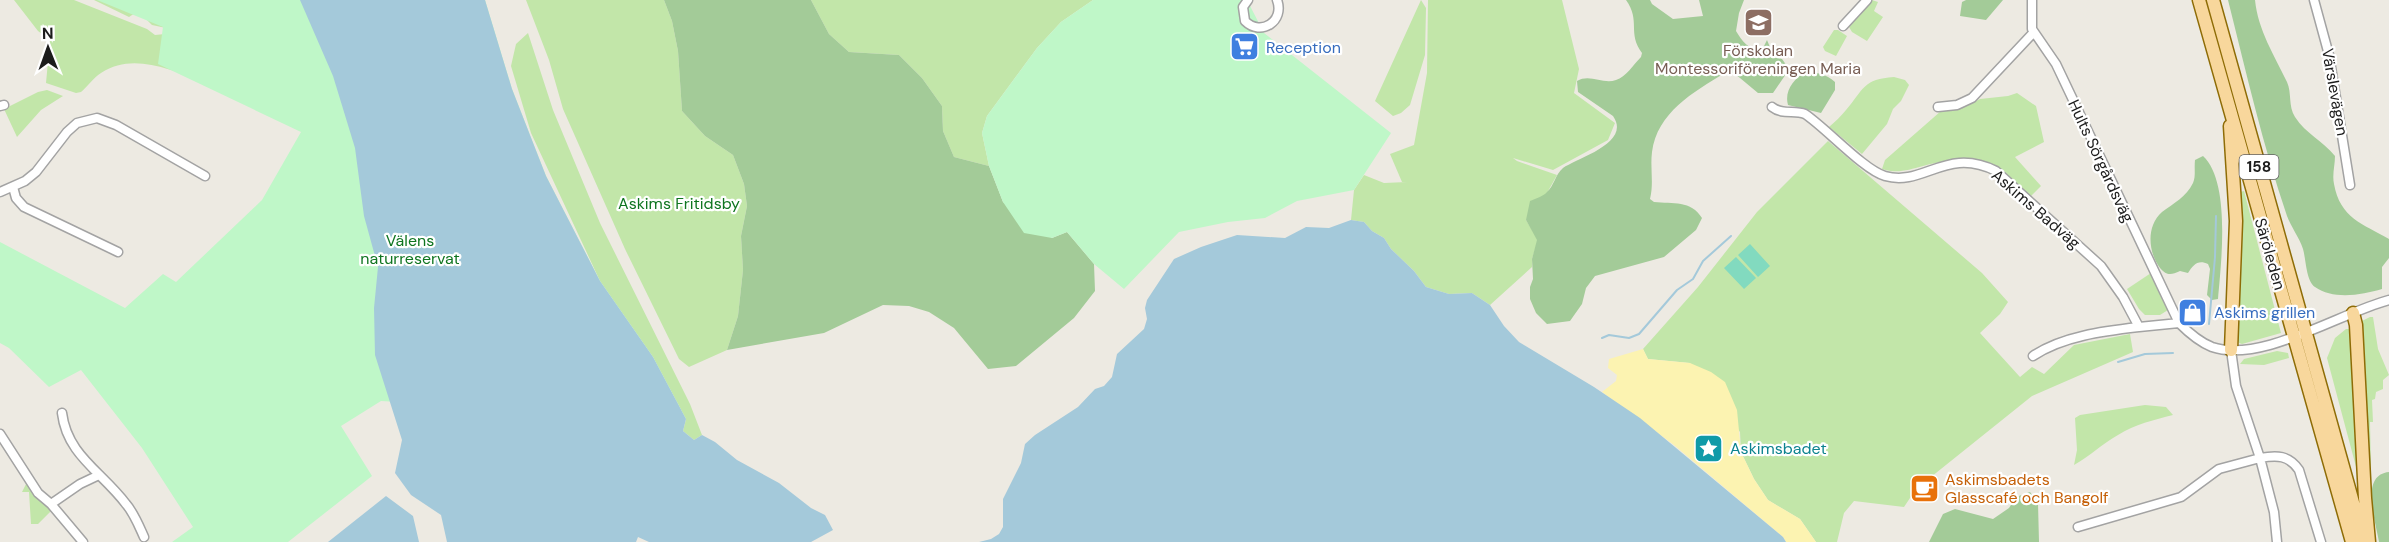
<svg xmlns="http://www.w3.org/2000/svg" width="2389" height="542" font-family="'DM Sans',sans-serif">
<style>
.grass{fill:#c2e6a9}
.forest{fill:#a3cb98}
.sand{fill:#fcf3b1}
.park{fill:#bff7c8}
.pitch{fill:#82dabf}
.water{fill:#a4c9da}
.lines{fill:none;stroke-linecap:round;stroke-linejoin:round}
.stream{stroke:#a4c9da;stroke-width:2}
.minor-casing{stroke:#a3a3a3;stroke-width:11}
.primary-casing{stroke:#8e6c06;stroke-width:15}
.minor{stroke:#fff;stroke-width:8}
.primary{stroke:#f8d79c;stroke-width:12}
.labels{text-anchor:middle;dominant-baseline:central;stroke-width:4.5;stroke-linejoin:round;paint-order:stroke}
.shield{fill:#fff;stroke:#606060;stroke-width:1.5}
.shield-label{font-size:15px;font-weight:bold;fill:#1c1c1c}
.shop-label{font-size:16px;fill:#366cbe;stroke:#fff;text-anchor:start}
.education-label{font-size:16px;fill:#785e54;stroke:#fff}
.street-label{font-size:16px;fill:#1c1c1c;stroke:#fff}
.park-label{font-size:16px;fill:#0f7520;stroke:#fff}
.culture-label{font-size:16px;fill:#0d838f;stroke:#fff;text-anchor:start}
.food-label{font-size:16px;fill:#c56008;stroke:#fff;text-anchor:start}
</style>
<rect width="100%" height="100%" fill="#edeae2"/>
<path class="grass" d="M14,0H74L147,29L155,35L165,34L166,28L152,25L138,11L129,17L94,0H302L202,80C169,70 133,52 101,73C93,78 88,86 81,92L76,93L46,83L50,40L38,31Z
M526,0H664L672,21L678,51L682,111L705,136L733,155L744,184L747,206L741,236L743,270L738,316L727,350L689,367L679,359L625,249L563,109L549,60Z
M811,0H1093L1061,22L1037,48L987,116L982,133L989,166L954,157L943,131L942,106L922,78L899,55L849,52L829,34Z
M1421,0L1426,8L1425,55L1410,105L1401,113L1393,116L1375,101Z
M1428,0H1562L1579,69L1574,93L1615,123L1608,140L1553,170L1513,158L1517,161L1557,175L1547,193L1526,220L1538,240L1532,259V267L1490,305L1472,293L1449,294L1426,287L1414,271L1391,249L1384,238L1372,231L1364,222L1351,220L1354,190L1364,175L1384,183L1407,182H1402L1390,154L1414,145L1427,73Z
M1872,0L1878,2L1874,11L1883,17L1867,41L1852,32L1849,27Z
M1834,30H1838L1847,36L1836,56L1825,51L1823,47Z
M528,33L553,110L600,223L690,404L702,435L694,440L683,431L686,419L653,357L600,281L531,133L511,66L516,44Z
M1894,77L1905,80L1909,85L1901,101L1893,109L1887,124L1862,154L1829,127C1835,122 1841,116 1846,110C1864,89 1863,79 1894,77Z
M47,90L63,96L41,110L17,137L4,109L38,92Z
M2017,93L2036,106L2044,142L2015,157L2041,186L2031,196C1987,160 1981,151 1923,166C1908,170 1897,174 1882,169L1885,160L1941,111L1962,108L1980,99L2008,96Z
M1828,141L1982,273L2008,302L2000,314L1980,333L2020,377L2032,367L2044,374L2074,345L2130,334L2133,352L2032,396L1916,489L1904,507L1854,501L1844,513L1837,542H1816L1800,519L1768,500L1754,479L1741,452L1740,432L1690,363L1648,359L1643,349L1698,287L1757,212Z
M2244,191L2281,333L2242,344L2239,343L2237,338L2241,259L2240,192Z
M2151,273L2168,310L2160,315H2145L2139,309L2127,289Z
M2370,317H2373L2378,349L2389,375L2383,380V389L2376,392L2375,399L2372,400L2373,422H2370L2371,469H2368L2362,321Z
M2346,329H2351L2359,478L2327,358L2335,338Z
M2277,351L2288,353L2289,358L2264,365L2240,364L2244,359Z
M2145,405L2166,407L2173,415C2154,420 2135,424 2118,435C2102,444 2090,456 2074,465L2077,450L2075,418L2080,415Z
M27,482H29L51,511L38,524H31L29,492H22Z"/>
<path class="forest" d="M664,0H811L829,34L849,52L899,55L922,78L942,106L943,131L954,157L989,166L1003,202L1052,238L1067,232L1094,264L1095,291L1074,318L1016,366L988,369L954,328L929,312L909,306L883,305L824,333L727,350L738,316L743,270L741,236L747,206L744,184L733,155L705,136L682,111L678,51L672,21Z
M1626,0H1650L1652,4L1673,19L1703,16L1699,0H1744L1739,13L1736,31C1742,41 1749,51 1762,50L1767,40L1774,57L1782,59L1787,66L1786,74L1773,93H1758L1734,73H1725C1693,92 1657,113 1652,152C1650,168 1654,183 1650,199L1654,202C1673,204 1691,200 1702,218L1696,230L1664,257L1595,276L1586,288L1582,304L1570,321L1547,324L1536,313L1530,299V287L1533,279L1532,259L1537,240L1526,220L1530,201C1535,199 1544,196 1547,192C1554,186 1555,175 1563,168C1577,158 1632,143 1613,116L1578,92L1577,81C1590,73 1603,85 1616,80C1626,77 1633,65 1641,57L1642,53C1627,33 1641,21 1626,0Z
M1966,0H2003L1986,20L1960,16L1962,2Z
M2228,0H2255C2258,30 2274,55 2287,82C2292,93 2288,106 2295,117C2306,134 2323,141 2335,156C2335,165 2332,175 2334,184C2340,218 2363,224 2389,239V258L2382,267V289C2362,295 2333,300 2315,287C2306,281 2306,259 2303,249C2299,237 2291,227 2287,216C2263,146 2246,72 2228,0Z
M1805,72C1816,72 1826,74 1835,82V90L1821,113L1788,105C1784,91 1794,79 1805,72Z
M2203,156C2231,182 2221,264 2218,299L2212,300L2207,295L2210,269L2208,264C2198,259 2193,265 2188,273L2180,271C2171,275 2167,276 2160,268C2148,252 2146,226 2162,212C2174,203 2186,197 2193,183C2196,176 2194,169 2195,160Z
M2389,472V542H2379C2376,522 2359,475 2389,472Z
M2030,492L2038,503L2039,542H1929L1943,514L1955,509L1993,519L2009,508L2016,497Z"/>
<path class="sand" d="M1643,349L1648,359L1690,363L1711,372L1725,382L1737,410L1741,452L1754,479L1768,500L1800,519L1816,542H1786L1783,537L1674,445L1602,392L1616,381L1617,375L1608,368L1609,359Z"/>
<path class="park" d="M97,0H485L512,89L546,176L600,281L653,357L686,419L381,401L341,426L372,476L288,542H172L193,527L142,448L81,370L49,387L9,348L0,343V242L125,308L163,274L176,282L262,200L301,132L158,64L163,27Z
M1093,0H1247L1264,33L1391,133L1354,190L1297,201L1265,218L1228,222L1179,232L1124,289L1094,264L1067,232L1052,238L1024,233L1003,202L989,166L982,133L987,116L1037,48L1061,22Z"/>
<path class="pitch" d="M1750,244L1770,266L1758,277L1738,255Z
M1736,257L1756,278L1744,289L1724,268Z"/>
<path class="water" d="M300,0H485L512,89L546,176L600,281L653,357L686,419L683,431L694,440L702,435L715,442L737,460L779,483L811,508L825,515L833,530L811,542H649L638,537L636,542H447L441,515L411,495L395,473L402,440L375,355L374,308L378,267L364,216L355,148L333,76Z
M1351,220L1364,222L1372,231L1384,238L1391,249L1414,271L1426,287L1449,294L1472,293L1490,305L1504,326L1519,342L1594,387L1640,418L1783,537L1786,542H979L991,539L999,534L1003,527V499L1021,463L1025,444L1035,435L1078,407L1095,389L1104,386L1112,377L1117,354L1144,329L1147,319L1145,308L1147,300L1174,259L1201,247L1237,235L1285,238L1306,227L1329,228Z
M386,496L413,516L419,542H328Z"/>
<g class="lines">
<path class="stream" d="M2209,324L2215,257L2216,216
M1602,338L1609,335L1629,338L1639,334L1677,290L1693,279L1703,261L1731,236
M2118,362L2145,354L2173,353"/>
<defs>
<path id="minor" d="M1248,0L1243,7L1245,21C1261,37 1285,21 1277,0
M2032,0V29L2056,64L2179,323C2189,333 2199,342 2212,347C2261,364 2342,312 2389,300
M2314,0L2329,55L2350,185
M1843,26L1867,0
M0,106L4,105
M1772,107C1782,115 1794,110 1805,114C1826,128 1864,170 1885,176C1924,187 1946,146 1996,171L2101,266L2123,297L2139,327L2179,323
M1938,107L1957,105L1972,98L2034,32
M13,187L16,198L24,207L118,252
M0,192L25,181L36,172L67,132L77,123L97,118L116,125L205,176
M2231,350L2236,386L2260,458C2277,455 2289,455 2299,470L2321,542
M2033,356C2062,336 2105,331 2139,327
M62,413C67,455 102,472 126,504C134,513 139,526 144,537
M0,434L38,493L51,504L83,542
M51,504L80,484L99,475
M2078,527L2181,497L2219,469L2260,458L2274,512L2277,542"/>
<path id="primary" d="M2199,0L2352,542
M2213,0L2364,542
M2230,126L2236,221L2231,350
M2353,313L2356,325L2365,498L2369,542"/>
</defs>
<use href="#minor" class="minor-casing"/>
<use href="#primary" class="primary-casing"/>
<use href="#minor" class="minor"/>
<use href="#primary" class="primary"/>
</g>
<defs>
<symbol id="school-square" viewBox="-11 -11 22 22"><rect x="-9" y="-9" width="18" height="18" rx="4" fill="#8d6e63" stroke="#fff"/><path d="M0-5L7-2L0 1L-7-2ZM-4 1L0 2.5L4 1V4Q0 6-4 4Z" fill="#fff"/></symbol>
<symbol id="supermarket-square" viewBox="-11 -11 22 22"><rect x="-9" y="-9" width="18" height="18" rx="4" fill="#3f7fe0" stroke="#fff"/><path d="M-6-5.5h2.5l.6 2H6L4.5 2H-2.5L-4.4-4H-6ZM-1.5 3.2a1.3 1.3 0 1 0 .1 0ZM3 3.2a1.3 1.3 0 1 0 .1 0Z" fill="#fff"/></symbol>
<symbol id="shop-square" viewBox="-11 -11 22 22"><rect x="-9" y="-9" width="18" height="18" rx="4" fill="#3f7fe0" stroke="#fff"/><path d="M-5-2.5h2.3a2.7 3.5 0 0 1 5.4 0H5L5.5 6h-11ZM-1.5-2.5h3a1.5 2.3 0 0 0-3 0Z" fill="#fff"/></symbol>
<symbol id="sight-square" viewBox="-11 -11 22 22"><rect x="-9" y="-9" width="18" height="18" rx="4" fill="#0f9aa8" stroke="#fff"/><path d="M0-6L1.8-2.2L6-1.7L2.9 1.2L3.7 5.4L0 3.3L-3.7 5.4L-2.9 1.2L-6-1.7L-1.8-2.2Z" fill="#fff"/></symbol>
<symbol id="cafe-square" viewBox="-11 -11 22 22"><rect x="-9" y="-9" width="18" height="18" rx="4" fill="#e8710a" stroke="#fff"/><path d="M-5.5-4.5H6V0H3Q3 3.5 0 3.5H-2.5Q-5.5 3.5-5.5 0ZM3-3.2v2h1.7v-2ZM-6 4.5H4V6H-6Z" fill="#fff"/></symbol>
</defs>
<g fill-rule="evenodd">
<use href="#school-square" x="1742" y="6" width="33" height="33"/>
<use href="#supermarket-square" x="1228" y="30" width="33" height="33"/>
<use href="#shop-square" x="2176" y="296" width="33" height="33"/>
<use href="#sight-square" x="1692" y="432" width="33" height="33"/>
<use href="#cafe-square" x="1908" y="472" width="33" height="33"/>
</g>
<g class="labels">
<rect class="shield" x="2239.5" y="155" width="39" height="24" rx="4.5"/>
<g class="shield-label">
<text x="2259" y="167">158</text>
</g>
<g class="shop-label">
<text x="1266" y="47">Reception</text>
<text x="2214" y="312">Askims grillen</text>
</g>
<g class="education-label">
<text x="1758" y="50">Förskolan<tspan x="1758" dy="18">Montessoriföreningen Maria</tspan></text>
</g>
<g class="street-label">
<text transform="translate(2335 92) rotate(80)">Värslevägen</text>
<text transform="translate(2101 161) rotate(65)">Hults Sörgårdsväg</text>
<text transform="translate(2036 209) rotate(41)">Askims Badväg</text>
<text transform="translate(2270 254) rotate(74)">Säröleden</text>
</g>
<g class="park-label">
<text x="679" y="203">Askims Fritidsby</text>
<text x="410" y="240">Välens<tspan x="410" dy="18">naturreservat</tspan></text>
</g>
<g class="culture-label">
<text x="1730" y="448">Askimsbadet</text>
</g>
<g class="food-label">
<text x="1945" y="479">Askimsbadets<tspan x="1945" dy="18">Glasscafé och Bangolf</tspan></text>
</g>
</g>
<g transform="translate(48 48) rotate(359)" stroke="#ffffff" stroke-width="4.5" paint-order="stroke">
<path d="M0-4.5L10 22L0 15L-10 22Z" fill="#1c1c1c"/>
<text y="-9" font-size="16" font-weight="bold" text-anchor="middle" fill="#1c1c1c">N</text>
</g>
</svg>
